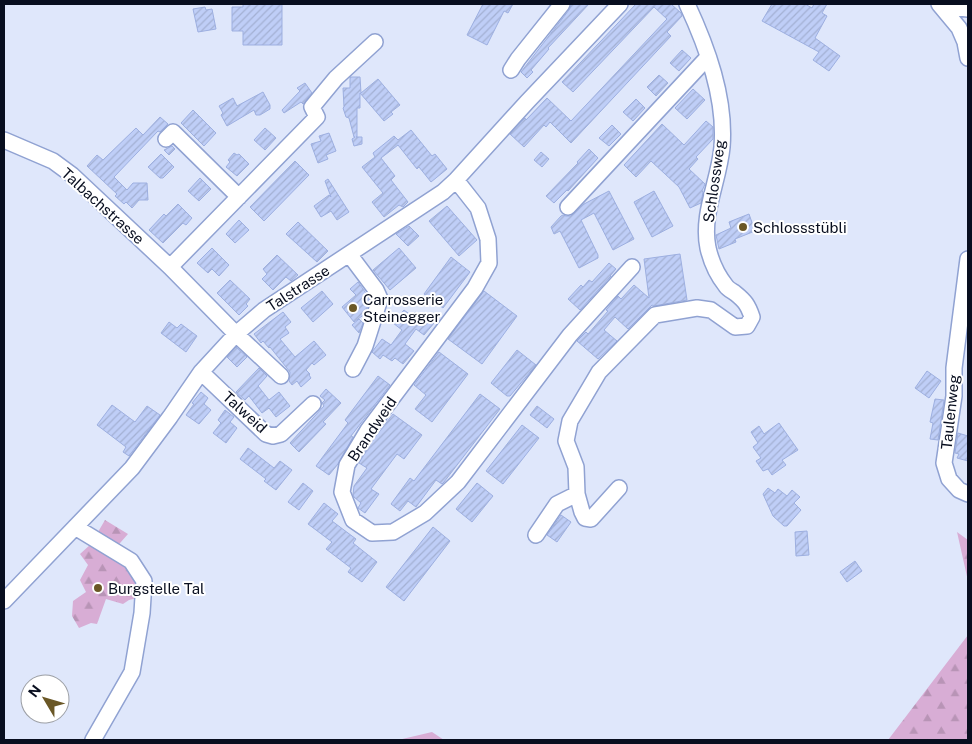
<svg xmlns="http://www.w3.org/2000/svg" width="972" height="744" font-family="'Public Sans',sans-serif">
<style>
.forest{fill:url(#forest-firs)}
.building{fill:url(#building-hatch);stroke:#9dafe0}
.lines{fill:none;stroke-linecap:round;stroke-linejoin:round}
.minor-casing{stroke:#90a2d2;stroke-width:18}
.minor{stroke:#fff;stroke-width:15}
.poi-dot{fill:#6a5726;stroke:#fff;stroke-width:2}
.labels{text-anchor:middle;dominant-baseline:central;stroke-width:4;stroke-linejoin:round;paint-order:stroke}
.street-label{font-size:15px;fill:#080e1f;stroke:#fff}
.poi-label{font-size:15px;fill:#080e1f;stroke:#fff;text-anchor:start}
</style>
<defs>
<pattern id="forest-firs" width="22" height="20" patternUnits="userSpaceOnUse" patternTransform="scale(1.25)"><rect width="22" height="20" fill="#d8add5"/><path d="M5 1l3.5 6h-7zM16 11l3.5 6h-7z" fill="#b894b6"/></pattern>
<pattern id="building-hatch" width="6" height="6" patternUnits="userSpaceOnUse" patternTransform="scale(1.25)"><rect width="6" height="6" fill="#bfcef7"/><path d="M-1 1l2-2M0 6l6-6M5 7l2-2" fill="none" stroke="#a3b0d3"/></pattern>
</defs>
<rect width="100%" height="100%" fill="#dfe7fb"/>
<path class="forest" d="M105,520L128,534L113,551L144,581L138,598L129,600L123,604L106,599L97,624L91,623L79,628L72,616L73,601L86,592L80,580L88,565L80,554L91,544Z
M957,532L968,540V581Z
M968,635V740H888Z
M432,732L444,740H398Z"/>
<path class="building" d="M243,4H282V45H243V31H232V7H243Z
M483,4H513L508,13L504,11L487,45L467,35Z
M572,4H589L548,48L549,49L531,70L533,72L527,78L521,72L569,10Z
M636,4H671L681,13L682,16L667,32L671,36L571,143L550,122L546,127L544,125L524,147L510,134L525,118L526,120L547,98L571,121L667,19L654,7L573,92L562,82Z
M772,4H805L812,8L814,4H827L822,13L827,16L815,38L840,56L829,71L813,60L819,52L762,21Z
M205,7L206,10L212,9L216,29L198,32L193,9Z
M682,50L691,58L679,71L670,63Z
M659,75L668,83L656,96L647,87Z
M350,77H360L361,93L378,79L400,105L391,112L393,114L384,121L360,93V108H357V137H356H362V144L354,146L352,139L355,137H354L349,118L346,117L343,108L344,107L343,88H350Z
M305,83L312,93L303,104L301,102L284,113L282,110L300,91L297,88Z
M693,89L705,100L687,119L675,108Z
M263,92L270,105V109L260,115H256L254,110L227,126L221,115L223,113L219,106L233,98L237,106Z
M636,99L645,108L633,121L623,112Z
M193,110L216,133L204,146L181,123Z
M160,117L168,124L160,132L158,131L114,177L127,190L133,183H147L148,200H139L132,208L126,202L124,204L115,196L117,194L87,166L97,155L103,160L136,128L143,135Z
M706,121L713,127V139L696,157L698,159L689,169L705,184L702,191L703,192L701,203L690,208L679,187L651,161L636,177L624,165L662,124L684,145Z
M612,125L621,134L609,146L599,138Z
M265,128L276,138L265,150L254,140Z
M411,130L432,156L435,154L447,169L431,182L419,167L417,169L398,145L381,158L395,176L391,180L408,202L403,207L399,205L384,217L372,202L383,193L362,167L375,157L373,153L394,136L398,140Z
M329,133L336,151L326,155L328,159L318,163L311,144L321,141L319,136Z
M172,146L175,149L169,155L164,150Z
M589,149L598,158L568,191L567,190L554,203L546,196L578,163L577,162Z
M541,152L549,159L542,167L534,160Z
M234,153L237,155L239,154L249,164L237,176L226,167L230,162L228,160Z
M161,154L174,167L163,178H160L148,167Z
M295,161L309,175L264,221L250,207Z
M200,178L211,189L199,201L188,191Z
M328,179L349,212L337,220L331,211L321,217L314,206L329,195L331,197L325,181Z
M609,191L634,239L613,250L594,213L581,220L598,255V258L579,268L560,231L554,234L551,227L561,216L563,215L566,216H571L584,204Z
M654,191L673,226L652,237L634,202Z
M178,204L192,218L186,225L183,223L163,243L149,230L164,214L166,216Z
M447,206L477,240L459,256L429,221Z
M749,214L755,231L735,239L736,242L719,249L716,235L731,228L729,222Z
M239,220L249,230L235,243L226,234Z
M298,222L328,251L317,262L286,234Z
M409,226L419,236L408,246L396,234Z
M212,248L229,265L219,276L212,269L208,273L197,263Z
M399,248L416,268L390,290L373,270Z
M680,254L687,300L654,306L652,305L628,329L615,317L604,330L617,341L598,359L577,341L586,332L588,334L608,311L606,310L618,296L621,299L634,285L649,298L644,259Z
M277,255L298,275L291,281L286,277L273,290L262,279L267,274L263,269Z
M451,257L470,272L443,308L424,294Z
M609,263L616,269L610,276H611L580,310L568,299L581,285L583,287L589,280L592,282Z
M230,280L250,299L246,304L248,306L239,315L217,293Z
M358,282L370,299L366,302L368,304L366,313L354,322L342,307L356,295L350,289Z
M322,291L333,304L313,322L301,308Z
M484,291L517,316L482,364L448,339Z
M404,310L412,316L415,312L424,319L427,315L435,322L424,335L416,329L405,344L414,351L403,364L395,358L392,361L383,355L380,359L372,352L382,339L391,345L402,330L393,323Z
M283,312L291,322L285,327L289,333L280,339L295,357L314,341L326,355L314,365L312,363L306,370L310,374L309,375L311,378L301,387L297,381L292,385L289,381L290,372L270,347L269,348L263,341L261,343L254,334Z
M359,319L363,323L359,333L352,325Z
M169,322L177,328L181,324L197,336L186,352L161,333Z
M236,347L247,357L237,367L227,357Z
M517,350L536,365L510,396H507L491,383Z
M439,352L468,374L432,422L415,409L426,395L414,385Z
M259,368L267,376L258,386L269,400L279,392L290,406L276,417L269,408L262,413L249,396L245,400L236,392Z
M927,371L941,381L929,398L915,388Z
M378,376L390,385L351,436L353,437L338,464L329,475L316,466L348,423L345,420Z
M326,389L341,403L323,422L326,424L299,452L290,443L324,406L322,403L325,400L320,396Z
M201,392L208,398L204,404L211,410L199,424L186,415L194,404L192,403Z
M480,394L500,409L444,482L442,484L436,480L416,507L408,501L400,511L391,504L410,478L414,481Z
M935,399L944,400L938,440L930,439L933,423L930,422Z
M112,405L135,422L147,406L160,415L129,456L123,452L126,447L97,425Z
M537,406L554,419L547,428L530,415Z
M225,410L234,417L230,422L237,428L226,443L213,433L221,423L218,420Z
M393,414L422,435L404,459L397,454L371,489L379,494L365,513L358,508L361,503L354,497L353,495L354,486L367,468L359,463L373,440Z
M779,423L798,450L782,460L786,465L772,475L768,469L763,471L756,461L761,458L753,447L758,443L751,432L759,426L764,434Z
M522,425L539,438L503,484L486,471Z
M958,433L968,436V461L957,458L959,454L955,453Z
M248,448L274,468L280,461L292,470L276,490L264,481L266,479L240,459Z
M303,483L313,491L299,510L288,502Z
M477,483L493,496L472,522L456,509Z
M768,488L775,493L778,489L787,496L792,490L800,497L794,503L801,510L787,526H784L773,516L763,494Z
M324,503L338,514L332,521L356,539L353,543L377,562L362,582L348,572L351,568L326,549L332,542L308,524Z
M561,515L571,522L557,542L547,535Z
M433,527L450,541L404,601L386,587Z
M807,531L809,555L796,556L795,532Z
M855,561L862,571L847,582L840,572Z"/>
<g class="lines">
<defs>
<path id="minor" d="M939,4L959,28L965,42L968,58
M941,6L968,9
M511,70L518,59L562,4
M166,139L173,132L239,197
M4,140L53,161L72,175L170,267L236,334L281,376
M456,180L478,208L488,239L489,263L475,288L368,430L347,465L342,492L353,520L372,533L393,532L425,513L458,482L570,335L632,267
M568,207L708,57
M349,254L376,290L380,299L365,346L353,369
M968,259L954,368V396L944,463L949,479L959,490L968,494
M170,267L317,117L312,107L336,78L375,42
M201,372L266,434L273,436L281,434L313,404
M619,488L591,519L585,518L582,512L577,494L576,467L566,441L570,421L599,372L655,315L697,308L711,310L735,327L747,326L752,317C748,305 745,301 735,293C732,291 728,289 726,286C718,276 711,261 708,248C701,214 719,181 722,147C726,98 707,47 687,4
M75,527L131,561L144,581L142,613L132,672L93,740
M536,535L557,504L577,494
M4,601L132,468L170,417L201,372L236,334L264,310L443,192L456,180L527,102L620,4"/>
</defs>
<use href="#minor" class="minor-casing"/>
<use href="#minor" class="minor"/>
</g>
<g class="poi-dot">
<circle cx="743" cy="227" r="5"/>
<circle cx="353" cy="308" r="5"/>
<circle cx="98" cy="588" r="5"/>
</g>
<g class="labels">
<g class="street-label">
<text transform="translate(714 181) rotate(-82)">Schlossweg</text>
<text transform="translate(103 206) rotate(42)">Talbachstrasse</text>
<text transform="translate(298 288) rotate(-33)">Talstrasse</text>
<text transform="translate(245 412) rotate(42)">Talweid</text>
<text transform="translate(950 412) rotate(-84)">Taulenweg</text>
<text transform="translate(372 429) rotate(-56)">Brandweid</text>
</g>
<g class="poi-label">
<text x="753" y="227">Schlossstübli</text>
<text x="363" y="299">Carrosserie<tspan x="363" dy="17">Steinegger</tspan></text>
<text x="108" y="588">Burgstelle Tal</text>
</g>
</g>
<rect width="972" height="744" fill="none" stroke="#080e1f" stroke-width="10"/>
<g transform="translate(45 699) rotate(308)"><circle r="24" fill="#ffffff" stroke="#9c9fa5"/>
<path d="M0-4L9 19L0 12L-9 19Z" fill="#6a5726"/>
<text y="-8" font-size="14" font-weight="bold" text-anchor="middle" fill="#080e1f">N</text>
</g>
</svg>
